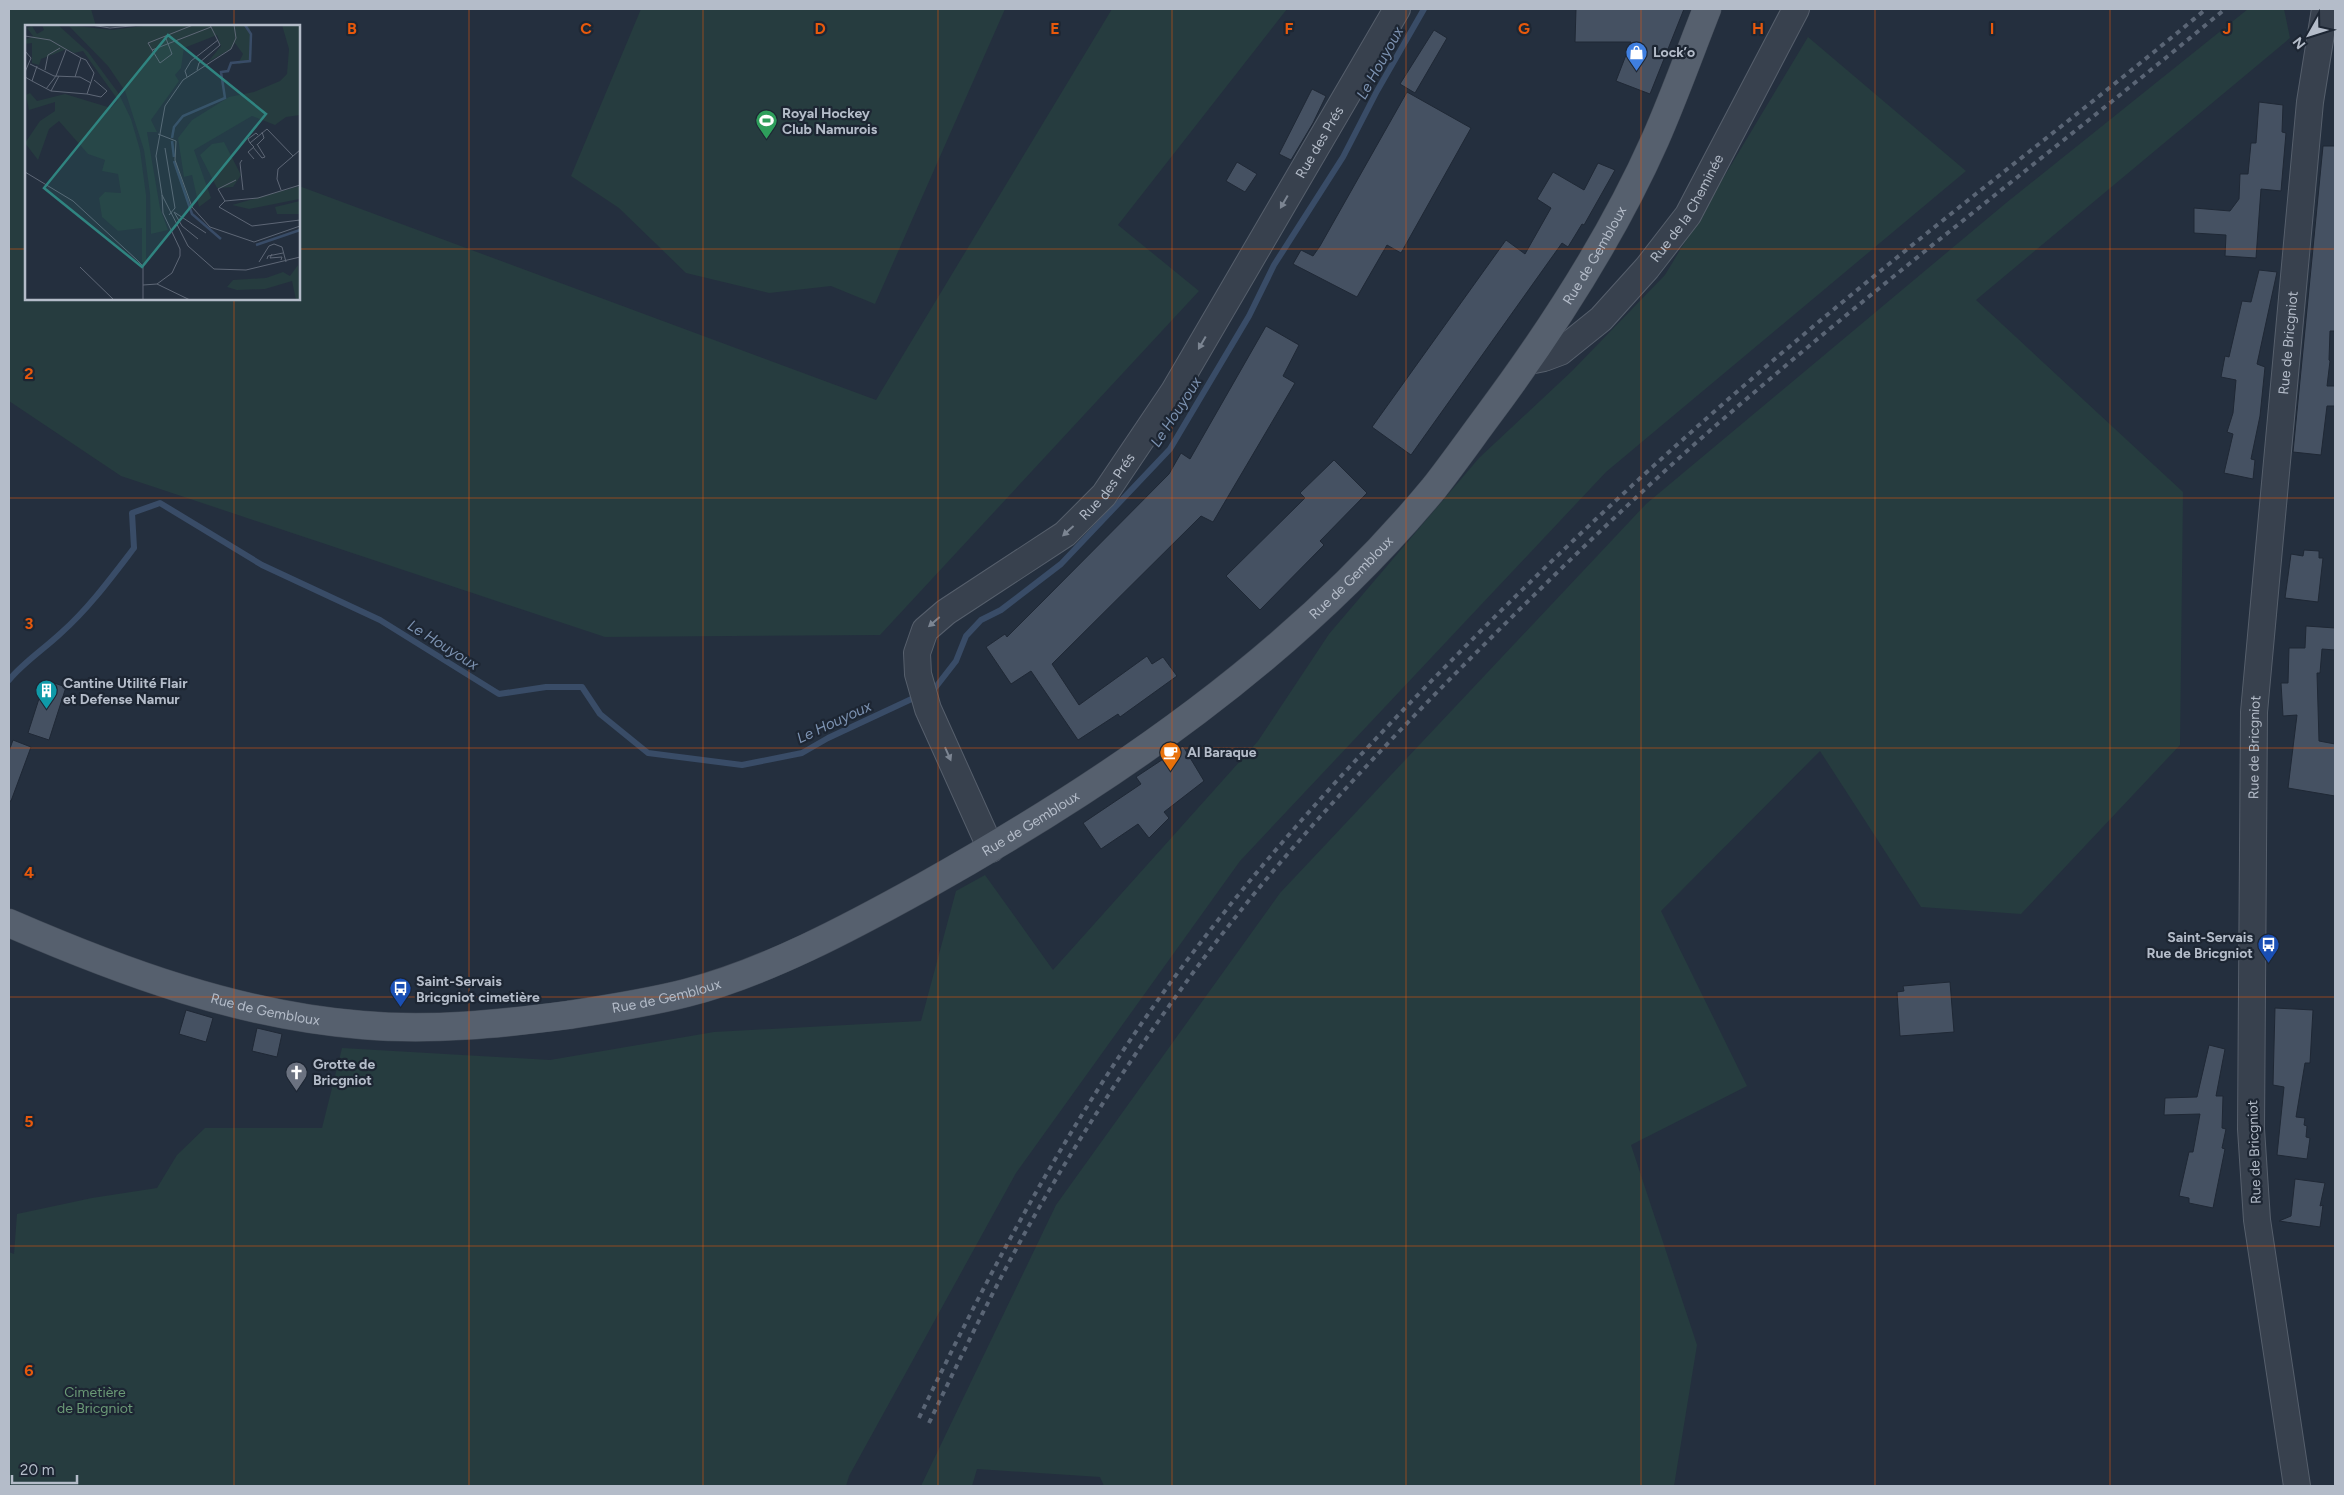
<svg xmlns="http://www.w3.org/2000/svg" width="2344" height="1495" viewBox="0 0 2344 1495" font-family="Figtree,sans-serif">
  <style>
    .green { fill: #263c3f }
    .lines { fill: none; stroke-linecap: round; stroke-linejoin: round }
    .stream { stroke: #394c67; stroke-width: 6 }
    .building { fill: #455162; stroke: #1f2835 }
    .minor-casing { stroke: #565f6c; stroke-width: 28 }
    .major-casing { stroke: #414a57; stroke-width: 29 }
    .minor { stroke: #38414e; stroke-width: 26 }
    .major { stroke: #56606e; stroke-width: 28 }
    .rail { stroke: #5a6575; stroke-width: 4; stroke-dasharray: 5 5; stroke-linecap: butt }
    .oneway { fill: #7c8592 }
    .grid { fill: none; stroke: #e8590c; stroke-width: 1; stroke-opacity: 0.55 }
    .labels { text-anchor: middle; stroke-width: 4.5; stroke-linejoin: round; paint-order: stroke }
    .poi-label { font-size: 14px; font-weight: bold; fill: #b4bcc9; stroke: #1d2633; text-anchor: start }
    .street-label { font-size: 14px; fill: #b4bcc9; stroke: #1d2633 }
    .park-label { font-size: 14px; fill: #6b9a76; stroke: #1d2633 }
    .water-label { font-size: 15px; font-style: italic; fill: #7c92b1; stroke: #1d2633 }
    .inset-river { fill: none; stroke: #394c67; stroke-width: 2.5 }
    .inset-road { fill: none; stroke: #5e6776; stroke-width: 1 }
    .view { fill: #308480; fill-opacity: 0.15; stroke: #308480; stroke-width: 2.5 }
    .inset-edge { fill: none; stroke: #b4bcc9; stroke-width: 2.5 }
    .grid-label { font-size: 16px; text-anchor: middle; font-weight: bold; fill: #e8590c; stroke: #1d2633; stroke-width: 4.5; stroke-linejoin: round; paint-order: stroke }
  </style>
  <rect width="100%" height="100%" fill="#242f3e"/>
  <path class="green" d="M9,9H91L96,26H26V299H299V186L876,400L1112,9H1287L1118,225L1199,291L880,635L605,637L121,476L9,401Z
    M641,9H1005L875,304L831,286L769,293L686,273L619,208L571,176Z
    M2248,9H2284L2290,38L1976,300L2183,492L2180,745L2021,914L1921,907L1820,751L1661,911L1747,1086L1631,1145L1697,1345L1674,1486H1104L1100,1477L977,1469L972,1486H921L1056,1205L1280,893L1646,504L2006,203Z
    M1808,37L1966,171L1606,472L1240,861L1016,1173L849,1476L846,1486H9V1252L14,1254L17,1214L92,1198L157,1188L177,1155L205,1128H322L342,1048L550,1060L714,1032L921,1021L956,891L985,875L1053,970L1258,741L1329,634L1479,458L1572,371L1665,275Z"/>
  <g class="lines">
    <path class="stream" d="M9,680C24,662 44,649 61,633C89,608 111,578 134,548L132,513L160,503L262,565L380,620L499,694L546,687H582L600,714L648,753L742,765L802,753L828,738L918,696
      M929,691L935,688L956,661L966,636L981,620L1001,610L1061,564L1170,449L1249,316L1274,265L1343,157L1377,91L1424,9"/>
  </g>
  <path class="building" d="M1576,9H1684L1650,94L1616,81L1631,42H1575Z
    M1434,30L1447,38L1415,93L1400,84Z
    M1312,89L1326,96L1313,123L1291,160L1279,154Z
    M1407,92L1471,128L1401,253L1387,245L1357,297L1293,264L1301,250L1313,256L1320,246Z
    M2259,102L2283,105L2282,132L2286,133L2281,191L2261,189L2256,258L2225,256L2226,235L2194,233V208L2230,211L2239,199L2240,174H2248L2251,143H2256Z
    M2323,146H2335V331H2330L2329,360L2330,361L2327,386H2335V406H2327L2321,455L2293,452Z
    M1237,162L1257,174L1245,192L1226,181Z
    M1598,163L1615,170L1584,225L1582,224L1568,247L1562,243L1411,455L1372,427L1506,240L1525,254L1551,208L1537,199L1553,172L1584,190Z
    M2259,270L2277,272L2257,364L2265,367L2260,416L2251,459L2255,460L2253,479L2224,473L2233,434L2227,432L2233,413L2236,380L2221,377L2225,356L2229,357L2242,301L2251,302Z
    M1266,326L1299,345L1283,376L1295,383L1213,522L1201,516L1052,664L1079,705L1147,656L1152,664L1163,657L1177,676L1120,717L1118,714L1078,740L1031,671L1011,684L986,647L1005,634L1007,637L1039,605L1169,474L1181,453L1190,459Z
    M1334,460L1367,493L1320,541L1324,545L1260,610L1226,576L1305,498L1300,493Z
    M2304,550L2319,551V558H2323L2318,602L2285,598L2291,554L2303,556Z
    M2306,626L2335,628V650L2322,649L2320,673H2317L2319,741L2335,744V796L2288,788L2297,715L2283,716L2281,683H2288L2289,648H2305Z
    M45,680L66,687L49,740L28,733Z
    M13,740L31,747L11,801H9V751Z
    M1183,746L1204,781L1164,812L1169,818L1149,838L1138,824L1101,849L1083,823L1141,784L1136,777Z
    M1950,982L1954,1032L1900,1036L1897,992L1904,991L1903,986Z
    M2275,1008L2313,1010L2310,1063H2305L2296,1117L2305,1118L2304,1125L2307,1126L2306,1137L2310,1138L2307,1159L2277,1155L2284,1087L2273,1085Z
    M186,1010L213,1018L206,1042L179,1034Z
    M257,1028L282,1034L277,1057L252,1051Z
    M2209,1045L2225,1049L2216,1096H2223L2222,1128L2226,1129L2222,1148L2225,1149L2213,1208L2189,1203V1198L2179,1196L2189,1152H2193L2200,1114L2164,1115L2165,1098L2197,1097Z
    M2295,1179L2325,1183L2320,1206L2323,1205L2320,1227L2279,1221L2291,1216Z"/>
  <g class="lines">
    <defs>
      <g id="minor">
        <path id="s1" d="M1529,361L1544,358L1560,352L1601,319L1647,268L1688,215L1796,9"/>
        <path id="s2" d="M991,849L928,709L918,674L917,653L925,630L946,612L1065,534L1104,495L1174,391L1397,9"/>
        <path id="s3" d="M2297,1486L2257,1220L2251,1129L2254,712L2310,102L2325,9"/>
      </g>
      <g id="major">
        <path id="s4" d="M9,923C122,972 238,1015 362,1025C431,1031 500,1024 568,1015C607,1009 647,1003 686,993C765,973 851,927 923,887C1112,781 1295,656 1434,488C1452,465 1469,441 1486,418C1551,331 1611,239 1655,140C1674,97 1690,52 1707,9"/>
      </g>
    </defs>
    <use href="#minor" class="minor-casing"/>
    <use href="#major" class="major-casing"/>
    <use href="#minor" class="minor"/>
    <use href="#major" class="major"/>
    <path class="rail" d="M919,1418C996,1257 1081,1101 1188,959C1268,853 1358,755 1451,661C1589,520 1736,388 1889,264C1994,178 2102,96 2206,9
      M929,1423C967,1344 1005,1265 1050,1189C1094,1114 1143,1041 1195,970C1270,868 1357,774 1445,684C1545,583 1648,482 1757,390C1910,259 2070,138 2225,9"/>
  </g>
  <defs><path id="oneway-solid" d="M-6-.8H1V-3.2L6.5 0L1 3.2V.8H-6Z" transform="scale(1.25)"/></defs>
  <g class="oneway">
    <use href="#oneway-solid" transform="translate(1284 202) rotate(120)"/>
    <use href="#oneway-solid" transform="translate(1202 343) rotate(120)"/>
    <use href="#oneway-solid" transform="translate(1068 531) rotate(138)"/>
    <use href="#oneway-solid" transform="translate(934 622) rotate(139)"/>
    <use href="#oneway-solid" transform="translate(948 754) rotate(66)"/>
  </g>
  <path class="grid" d="M234,9V26M469,9V1486M703,9V1486M938,9V1486M1172,9V1486M1406,9V1486M1641,9V1486M1875,9V1486M2110,9V1486M9,249H26M299,249H2335M234,299V1486M9,498H2335M9,748H2335M9,997H2335M9,1246H2335"/>
  <defs>
    <symbol id="shop-pin" viewBox="-11 -11 22 30"><path d="M0 17L-7.5 6A9.5 9.5 0 1 1 7.5 6Z" fill="#3f7fe0" stroke="#1d2633"/><path d="M-5-2.5h2.3a2.7 3.5 0 0 1 5.4 0H5L5.5 6h-11ZM-1.5-2.5h3a1.5 2.3 0 0 0-3 0Z" fill="#fff"/></symbol>
    <symbol id="stadium-pin" viewBox="-11 -11 22 30"><path d="M0 17L-7.5 6A9.5 9.5 0 1 1 7.5 6Z" fill="#2e9e5b" stroke="#1d2633"/><path d="M0-5a6.5 5 0 1 0 0 10a6.5 5 0 1 0 0-10ZM-3.5-1.8h7v3.6h-7Z" fill="#fff"/></symbol>
    <symbol id="building-pin" viewBox="-11 -11 22 30"><path d="M0 17L-7.5 6A9.5 9.5 0 1 1 7.5 6Z" fill="#0f9aa8" stroke="#1d2633"/><path d="M-4-6H4V6H1V3H-1V6H-4ZM-2.5-4.3h1.7v1.8h-1.7ZM.8-4.3h1.7v1.8H.8ZM-2.5-1h1.7V.8h-1.7ZM.8-1h1.7V.8H.8Z" fill="#fff"/></symbol>
    <symbol id="cafe-pin" viewBox="-11 -11 22 30"><path d="M0 17L-7.5 6A9.5 9.5 0 1 1 7.5 6Z" fill="#e8710a" stroke="#1d2633"/><path d="M-5.5-4.5H6V0H3Q3 3.5 0 3.5H-2.5Q-5.5 3.5-5.5 0ZM3-3.2v2h1.7v-2ZM-6 4.5H4V6H-6Z" fill="#fff"/></symbol>
    <symbol id="bus-pin" viewBox="-11 -11 22 30"><path d="M0 17L-7.5 6A9.5 9.5 0 1 1 7.5 6Z" fill="#1a4fb4" stroke="#1d2633"/><path d="M-5-6H5V4H4V6H2V4H-2V6H-4V4H-5ZM-3.5-4V0h7V-4ZM-3.5 1.2v1.5H-2V1.2ZM2 1.2v1.5H3.5V1.2Z" fill="#fff"/></symbol>
    <symbol id="church-pin" viewBox="-11 -11 22 30"><path d="M0 17L-7.5 6A9.5 9.5 0 1 1 7.5 6Z" fill="#6b7280" stroke="#1d2633"/><path d="M-1.2-6h2.4v3.5h3.3v2.4h-3.3V6h-2.4V-.1h-3.3v-2.4h3.3Z" fill="#fff"/></symbol>
  </defs>
  <g fill-rule="evenodd">
    <use href="#shop-pin" x="1624" y="40" width="25" height="34"/>
    <use href="#stadium-pin" x="754" y="108" width="25" height="34"/>
    <use href="#building-pin" x="34" y="678" width="25" height="34"/>
    <use href="#cafe-pin" x="1158" y="740" width="25" height="34"/>
    <use href="#bus-pin" x="2256" y="932" width="25" height="34"/>
    <use href="#bus-pin" x="388" y="976" width="25" height="34"/>
    <use href="#church-pin" x="284" y="1060" width="25" height="34"/>
  </g>
  <g class="labels">
    <g class="poi-label">
      <text x="1653" y="57">Lock’o</text>
      <text x="782" y="118">Royal Hockey<tspan x="782" dy="16">Club Namurois</tspan></text>
      <text x="63" y="688">Cantine Utilité Flair<tspan x="63" dy="16">et Defense Namur</tspan></text>
      <text x="1187" y="757">Al Baraque</text>
      <text x="2253" y="942" text-anchor="end">Saint-Servais<tspan x="2253" dy="16">Rue de Bricgniot</tspan></text>
      <text x="416" y="986">Saint-Servais<tspan x="416" dy="16">Bricgniot cimetière</tspan></text>
      <text x="313" y="1069">Grotte de<tspan x="313" dy="16">Bricgniot</tspan></text>
    </g>
    <g class="street-label">
      <text dy="5" stroke="none"><textPath href="#s2" startOffset="874">Rue des Prés</textPath></text>
      <text dy="5" stroke="none"><textPath href="#s1" startOffset="226">Rue de la Cheminée</textPath></text>
      <text dy="5" stroke="none"><textPath href="#s4" startOffset="1891">Rue de Gembloux</textPath></text>
      <text dy="5" stroke="none"><textPath href="#s3" startOffset="1148">Rue de Bricgniot</textPath></text>
      <text dy="5" stroke="none"><textPath href="#s2" startOffset="469">Rue des Prés</textPath></text>
      <text dy="5" stroke="none"><textPath href="#s4" startOffset="1486">Rue de Gembloux</textPath></text>
      <text dy="5" stroke="none"><textPath href="#s3" startOffset="742">Rue de Bricgniot</textPath></text>
      <text dy="5" stroke="none"><textPath href="#s4" startOffset="1081">Rue de Gembloux</textPath></text>
      <text dy="5" stroke="none"><textPath href="#s4" startOffset="676">Rue de Gembloux</textPath></text>
      <text dy="5" stroke="none"><textPath href="#s4" startOffset="271">Rue de Gembloux</textPath></text>
      <text transform="translate(2254 1152) rotate(-92)" y="5">Rue de Bricgniot</text>
    </g>
    <g class="park-label">
      <text x="95" y="1397">Cimetière<tspan x="95" dy="16">de Bricgniot</tspan></text>
    </g>
    <g class="water-label">
      <text transform="translate(1380 63) rotate(-61)" y="5">Le Houyoux</text>
      <text transform="translate(1176 412) rotate(-57)" y="5">Le Houyoux</text>
      <text transform="translate(443 645) rotate(32)" y="5">Le Houyoux</text>
      <text transform="translate(834 722) rotate(-25)" y="5">Le Houyoux</text>
    </g>
  </g>
  <g transform="translate(25 25)">
    <rect width="275" height="275" fill="#242f3e"/>
    <path d="M17,0H33L63,27L94,69L106,94L115,125L121,170V239L117,237V203L93,206L77,192L74,173L80,167L96,168L93,149L77,146L80,135L63,129L34,96L24,104L13,135L0,118L15,96L30,86V77L4,85L1,70L5,68L12,76L40,69L86,83L93,75L58,26L49,28L42,24L16,34L14,40L7,38V18L0,19V15L8,11L2,3L7,1L12,9L19,5ZM43,0L87,5L125,0H224L227,12L226,37L213,39L218,29L210,18L206,24L183,37L196,21L192,10L159,23L156,43L150,50L154,56L126,95L132,107H122L135,183L143,205L126,209L125,169L119,125L100,66L83,41ZM257,0H275V90L261,92L250,100L227,91L169,125L186,173L174,182L167,150L159,152L153,113L167,95L204,72L229,67L255,56L262,49L264,24ZM199,117L216,150L208,162L192,163L175,130L187,119ZM275,161L274,174L224,184L207,180ZM275,176V189H252L250,182ZM273,240L275,275H271L267,256L240,264L212,265L202,262L208,255L241,253L258,247L265,251Z" fill="#263c3f"/>
    <path class="inset-river" d="M147,113L149,102L158,91L200,73L196,47L203,46L206,38L225,36L226,9L220,0M147,116L149,132M149,136L167,189L196,214M231,220L275,205"/>
    <path class="inset-road" d="M66,0L85,3L116,0M209,0L211,13L206,24L158,55L140,81L131,131L137,170L163,221L189,244L221,245L275,232M0,11L25,15L56,33M140,11L147,29L135,38L123,18L168,0M127,25L186,2M0,26L6,33L0,47M5,39L29,51L55,52L66,58M20,45L23,30L35,23M172,45L174,38L195,20L185,0M34,51L26,66L62,69L69,48L61,35L56,33L50,52M0,52L7,56L12,41M162,52L160,46L166,36L193,15M7,56L26,66M21,64L31,51L41,25M62,69L76,72L82,66L69,55M133,109L151,116L150,135L167,182L185,202L229,217L275,201M225,118L223,114L231,108L233,110M232,120L239,113L237,107M228,122L237,133L240,132L232,119M140,123L150,183L144,190M229,134L223,127L229,122L225,118L242,104L268,131M217,135L215,138L218,165M0,147L48,176L112,235L118,241V275M211,155L193,164L200,176L233,173L275,160M256,165L252,154L253,144L275,125M200,176L194,182L227,201L275,195M173,214L157,201L149,187L181,208M247,229L245,233L257,232L256,235M242,234L243,231L258,228M234,237L244,221L249,219L257,222L261,237M55,242L89,275M132,259L165,275M118,260L132,259L147,248L155,231V224L138,188L137,170"/>
    <path class="view" d="M143,10L241,89L117,242L19,163Z"/>
    <rect width="275" height="275" class="inset-edge"/>
  </g>
  <g class="grid-label">
    <text x="352" y="34">B</text>
    <text x="586" y="34">C</text>
    <text x="820" y="34">D</text>
    <text x="1055" y="34">E</text>
    <text x="1289" y="34">F</text>
    <text x="1524" y="34">G</text>
    <text x="1758" y="34">H</text>
    <text x="1992" y="34">I</text>
    <text x="2227" y="34">J</text>
    <text x="29" y="379">2</text>
    <text x="29" y="629">3</text>
    <text x="29" y="878">4</text>
    <text x="29" y="1127">5</text>
    <text x="29" y="1376">6</text>
  </g>
  <rect width="2344" height="1495" fill="none" stroke="#b4bcc9" stroke-width="20"/>
  <g transform="translate(2309 35) rotate(231)" stroke="#1d2633" stroke-width="4" paint-order="stroke">
  <path d="M0-4L9 19L0 12L-9 19Z" fill="#b4bcc9"/>
  <text y="-8" font-size="14" font-weight="bold" text-anchor="middle" fill="#b4bcc9">N</text>
  </g>
  <path d="M12 1475v8h65v-8" fill="none" stroke="#b4bcc9" stroke-width="2.5"/>
  <text x="20" y="1475" font-size="15" fill="#b4bcc9" stroke="#1d2633" stroke-width="4" paint-order="stroke">20 m</text>
</svg>
